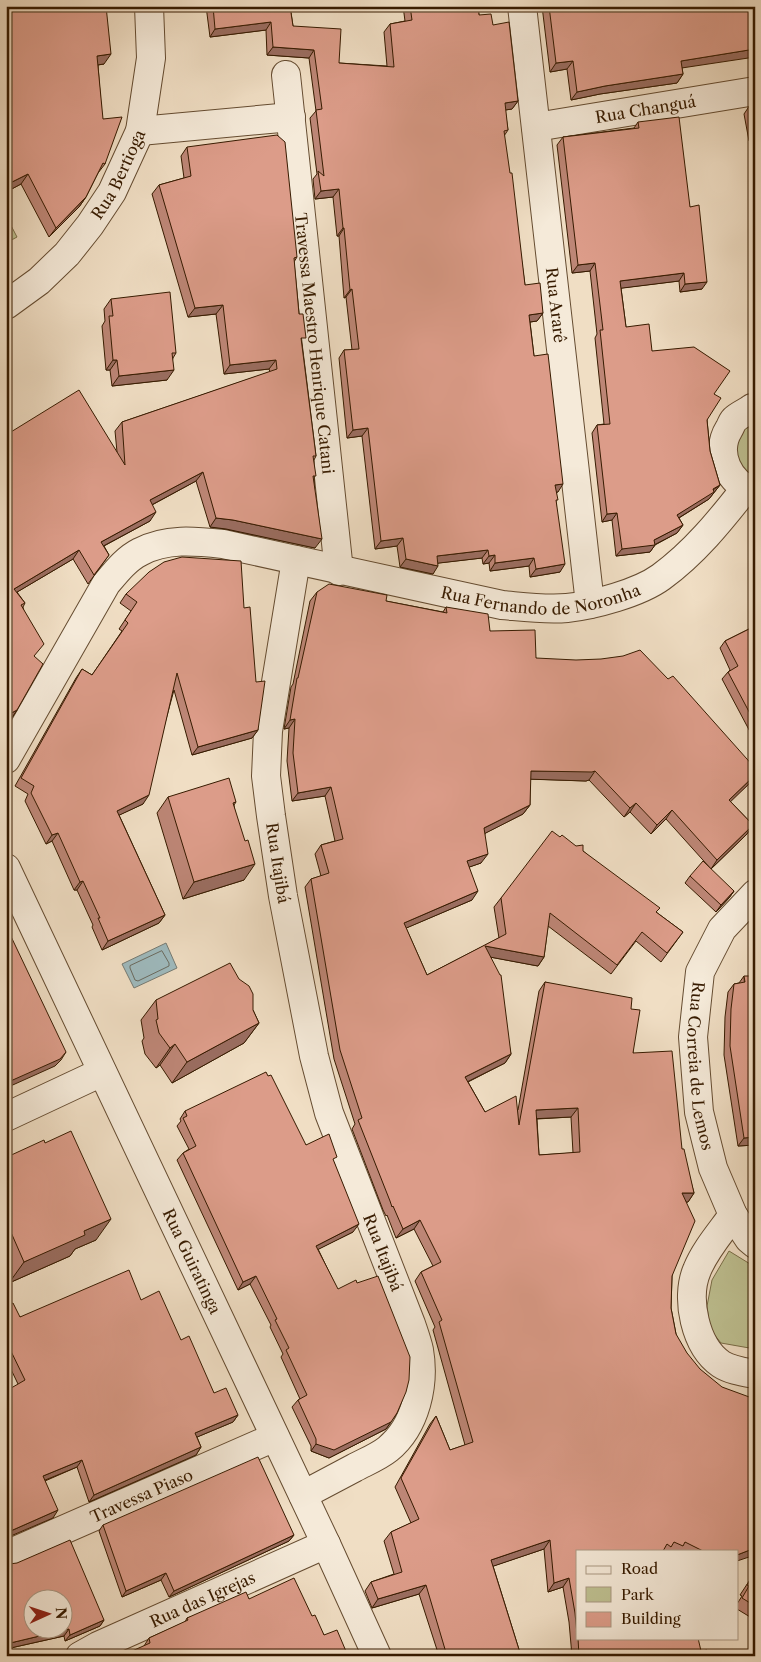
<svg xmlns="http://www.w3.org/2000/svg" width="761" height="1662" viewBox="0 0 761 1662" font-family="'Libre Caslon Text',serif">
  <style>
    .green { fill: #bec091; stroke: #7a6e48 }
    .water { fill: #9ebabe; stroke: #757a72 }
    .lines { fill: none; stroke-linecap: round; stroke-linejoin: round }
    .shore { stroke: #6a6a5f; stroke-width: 1 }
    .minor-casing { stroke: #654c31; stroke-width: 30 }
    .minor { stroke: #f5ead9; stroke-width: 28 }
    .wall { fill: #bd8676; stroke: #371b00; fill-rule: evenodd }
    .shaded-wall { fill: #9a6d60; stroke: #371b00 }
    .building { fill: #dc9c89; stroke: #371b00; fill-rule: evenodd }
    .labels { text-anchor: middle; stroke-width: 4.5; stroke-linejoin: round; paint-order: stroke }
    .street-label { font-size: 16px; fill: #371b00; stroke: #f5ead9 }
  </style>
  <rect width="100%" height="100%" fill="#f0dec4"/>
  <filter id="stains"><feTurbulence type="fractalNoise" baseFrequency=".004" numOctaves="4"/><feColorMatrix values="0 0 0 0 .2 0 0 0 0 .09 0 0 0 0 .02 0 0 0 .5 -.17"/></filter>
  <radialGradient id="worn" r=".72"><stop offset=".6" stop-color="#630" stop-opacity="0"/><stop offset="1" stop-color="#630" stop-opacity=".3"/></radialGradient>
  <path class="green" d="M300,6H348L300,11Z
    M6,216L17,237L6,243Z
    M755,421V484L746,481L733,444L739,432Z
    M729,1251L755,1267V1349L721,1343L713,1333L709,1322L707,1306L712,1280Z"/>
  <path class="water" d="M166,943L177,968L134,988L122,964Z"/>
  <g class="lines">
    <path class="shore" d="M162,951L169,963V966L138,981L135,980L130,968V966Z"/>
    <defs>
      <g id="minor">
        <path id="s1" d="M522,6L590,604"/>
        <path id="s2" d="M286,75L339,571"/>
        <path id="s3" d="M536,127L755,91"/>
        <path d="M140,131L291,117"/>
        <path id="s4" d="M6,305L39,281L67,254L90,225L112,192L140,131L151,58L149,6"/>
        <path d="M755,408H752C747,412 739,415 735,419C732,421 731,426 729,429C714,453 729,484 755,492"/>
        <path id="s5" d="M296,560L268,731L266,776L271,816L283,896L314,1056L329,1113L411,1324C414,1333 417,1341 419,1350C425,1384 416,1426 388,1449C378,1457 365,1462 354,1468C337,1477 320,1486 303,1495"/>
        <path id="s6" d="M6,759L106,584C116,572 126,559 140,552C166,538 195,541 223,544L502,605C524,607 545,610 567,608C594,605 639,593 661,577C694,553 720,521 745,489"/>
        <path id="s7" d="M6,868L326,1544L377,1656"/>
        <path id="s8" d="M755,894L722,929L700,972L693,1037L699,1112L713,1168L733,1215L749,1239L755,1244"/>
        <path d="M6,1117L102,1072"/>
        <path d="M733,1215C721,1232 705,1250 697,1270C685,1298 695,1346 721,1364C730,1370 744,1372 755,1374"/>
        <path id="s9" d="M6,1555L275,1437"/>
        <path id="s10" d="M80,1656L98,1646L326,1544"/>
      </g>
    </defs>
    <use href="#minor" class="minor-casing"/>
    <use href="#minor" class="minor"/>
  </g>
  <path class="wall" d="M6,6L104,64L98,65L105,164L98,173L86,197L79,207L49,237L21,184L6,192Z
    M206,6H290L293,26L339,63L387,66L384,32L390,24L405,21L403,6H478L479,15L493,25L518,101L512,109L505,110L508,130L504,136L525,285L543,313L537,321L530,322L534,356L558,492H556V502L560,572L530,577L529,566L490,571L489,563L483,564L482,558L438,563L433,574L400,567L397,546L375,549L362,436L347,438L339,358L344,350H352L346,297L344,298L339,236H337L333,197L315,199L313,179L317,174L310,118L316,111L309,58L267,55L266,30L210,37Z
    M542,6H755L682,68L683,74L677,83L600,94L571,100L567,69L550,72Z
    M755,104V181L750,140L749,141L744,114L750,105Z
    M638,122L690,207L702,289L680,292L679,281L621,288L626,327L652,351L714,394L707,420L710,451L720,485L709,499L679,518L683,525L677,533L655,545L650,552L616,556L612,520L602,522L592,433L597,425L604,424L595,338L597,334L590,271L572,273L557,145L563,137L634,128Z
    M187,147L297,257L294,262L302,343L316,456L314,460L315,548L226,529L210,527L196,481L152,505L150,521L104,546L109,555L88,584L73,559L17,592L25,603L23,607L34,656L17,710L11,719L6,435L117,452L115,431L122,422L270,372L269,369L224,374L216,314L188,317L152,194L159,185L184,178L181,156Z
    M111,299L176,353L173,358L167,380L112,386L110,370H106L102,326L105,321L104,309Z
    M317,592L386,601L443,612L446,607L490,631L536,658L755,768V777L752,781L730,801L753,825L747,834L711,869L666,819L651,834L630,812L624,817L589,780L586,781L530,779V805L523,814L485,833L481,863L469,867L472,900L406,928L427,975L499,938L494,907L501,898L560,837L583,851L656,912L683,932L661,962L636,941L611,974L548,926L544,957L538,966L490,957L511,1054L505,1063L468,1082L485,1112L518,1110L539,991L545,982L631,1009L633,1053L682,1149L694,1193L688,1202H686L672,1276L671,1308L676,1334L737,1551H577V1638L701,1651L708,1655L727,1656H572L569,1622L563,1587L548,1592L544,1549L493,1566L521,1656H439L419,1594L372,1608L365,1591L371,1582L394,1574L384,1541L391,1532L411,1523L395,1487L430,1424L436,1416L450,1450L465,1445L433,1330L435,1327L415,1281L421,1272L433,1266L414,1229L396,1238L387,1215L386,1216L383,1210L352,1129L355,1124L334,1059L305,887L311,879L321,876L315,854L321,845L335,841L325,796L292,801L287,761L289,728L284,729L291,687L293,684L310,601ZM571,1117L573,1153L539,1155L537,1119Z
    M126,594L244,608L258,730L252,738L192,755L174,690L143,804L119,815L165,915L159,923L102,950L92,927L93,925L77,890H74L52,841L46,844L25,801L28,794L15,786L76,678L82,669L92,675L122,631L119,629L131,611L120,603Z
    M755,626V741L722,679L728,672L730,670L720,648L725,641Z
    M168,797L236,802L234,805L244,880L183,899L157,813Z
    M690,876L734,891L729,898L716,912L685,883Z
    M755,955V967L749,962Z
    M744,976L755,1145L738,1146L724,1055L725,1017L728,992L734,984L739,983Z
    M156,1000L253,1010L259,1023L244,1043L172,1083L160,1065L156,1068L145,1054L142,1041L144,1038L141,1020Z
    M185,1111L306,1145L334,1162L353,1232L318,1249L397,1413L386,1429L329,1458L311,1451V1446L292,1407L298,1400L300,1399L281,1357L283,1354L270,1327L271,1325L250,1284L238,1290L177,1160L183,1153L189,1149L177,1126L181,1121L180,1119Z
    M7,1157L96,1240L75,1249L70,1256L9,1283L6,1276V1158Z
    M141,1300L181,1340L214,1393L238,1415L233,1422L197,1437L201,1447L196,1455L89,1502L77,1467L45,1481L53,1518L18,1384L6,1359V1306L20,1317Z
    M103,1525L294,1535L289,1541L169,1597L161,1580L122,1597L99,1531Z
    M6,1563L104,1620L100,1626L65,1641L64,1636L6,1649Z
    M755,1572V1620L737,1609V1604L742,1596L740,1595Z
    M249,1599L312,1616L324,1635L144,1646L149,1638L185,1622L187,1618Z"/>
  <path class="shaded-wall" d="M271,22L266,30L210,37L215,29Z
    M273,47L314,50L309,58L267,55Z
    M755,49V57L675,69L681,61Z
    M111,54L104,64L90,66L97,56Z
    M573,61L567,69L550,72L556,63Z
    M683,74L677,83L600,94L571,100L577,92L605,86Z
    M518,101L512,109L499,111L505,103Z
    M28,174L21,184L6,192V185Z
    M339,189L333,197L315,199L321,191Z
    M86,197L79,207L49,237L56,228Z
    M343,228H344L339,236H337Z
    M595,263L590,271L572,273L578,265Z
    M684,273L679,281L615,289L620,281Z
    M707,282L702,289L680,292L685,284Z
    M352,289L346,297L344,298L350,290Z
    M223,305L216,314L188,317L195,308Z
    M543,313L537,321L523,323L529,315Z
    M113,360H117L110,370H106Z
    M276,360L269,369L224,374L230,365Z
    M174,370L167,380L112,386L119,376Z
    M368,428L362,436L347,438L353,430Z
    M203,472L196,481L144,509L150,500Z
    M563,484L558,492L550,493L555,485Z
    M720,485L709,499L672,522L677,515Z
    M156,512L150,521L94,551L101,542Z
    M617,513L612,520L602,522L607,514Z
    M216,518L233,520L322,539L315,548L226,529L210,527Z
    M683,525L677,533L654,545H655L650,552L616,556L622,549L654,540Z
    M403,538L397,546L375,549L381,541Z
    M79,550L73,559L7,598L14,589Z
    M488,550L482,558L431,564L437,556Z
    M495,555L489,563L483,564L489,556Z
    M534,558L529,566L490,571L495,563Z
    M406,559L438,566L433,574L400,567Z
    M565,564L560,572L530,577L536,569Z
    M17,710L11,719L6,722V716Z
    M295,719L289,728L284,729L290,720Z
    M258,730L252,738L192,755L198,747Z
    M531,771H595L589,780L586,781L525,779Z
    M755,775V777L752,781L723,809L729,800Z
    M331,787L325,796L292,801L298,793Z
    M149,795L143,804L111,819L117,811Z
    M636,803L630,812L624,817L630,808Z
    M530,805L523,814L478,837L484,828Z
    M672,810L666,819L651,834L657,825Z
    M753,825L747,834L711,869L717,860Z
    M58,833L52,841L46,844L52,835Z
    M488,854L481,863L461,870L467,861Z
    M255,864L244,880L183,899L194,882Z
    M83,881L77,890H74L80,882Z
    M478,891L472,900L397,932L404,923Z
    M734,891L729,898L716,912L721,905Z
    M165,915L159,923L102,950L108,941Z
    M485,946L544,957L538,966L479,955Z
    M259,1023L244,1043L172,1083L187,1062Z
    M175,1044L160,1065L156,1068L170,1048Z
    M66,1052L61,1060L55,1066L6,1088V1083Z
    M511,1054L505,1063L459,1086L465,1077Z
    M578,1108L571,1117L530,1119L536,1110Z
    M755,1137V1145L738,1146L744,1138Z
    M682,1193H694L688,1202H676Z
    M111,1219L96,1240L75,1249L70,1256L9,1283L24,1262L84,1231Z
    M420,1220L414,1229L396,1238L403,1229Z
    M359,1224L353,1232L311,1253L316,1246Z
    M256,1276L250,1284L238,1290L243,1282Z
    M238,1415L233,1422L190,1440L195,1433Z
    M391,1422L386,1429L329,1458L311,1451L316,1444Z
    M201,1447L196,1455L89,1502L94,1495Z
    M82,1460L77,1467L38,1483L43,1476Z
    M58,1510L53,1518L6,1538V1533Z
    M294,1535L289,1541L169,1597L174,1591Z
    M550,1540L544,1549L485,1569L491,1560Z
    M755,1548V1555L737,1561V1555Z
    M166,1573L161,1580L122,1597L126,1591Z
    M569,1578L563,1587L548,1592L554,1583Z
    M426,1585L419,1594L372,1608L378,1599Z
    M104,1620L100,1626L65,1641L70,1635Z
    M69,1629L64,1636L6,1649V1644Z"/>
  <path class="building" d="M6,6H79V7L88,6H106L111,54L97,56L103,119L122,117L105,164L103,163L86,197L56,228L28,174L6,185Z
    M213,6H290L293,26L341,29L339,63L394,67L390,24L412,20L410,6H478L479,15L491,14L493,25L509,22L518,101L505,103L508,130L504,131L510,173H512L525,285L540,283L543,313L529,315L534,356L548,354L563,484L555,485L558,500H556L565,564L536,569L534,558L495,563V555L489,556L488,550L437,556L438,566L406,559L403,538L381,541L368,428L353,430L344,350L359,349L352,289L350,290L344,228H343L339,189L321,191L318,171L324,176L316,110L322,109L314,50L273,47L271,22L215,29Z
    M549,6H755V49L681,61L683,74L605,86L577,92L573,61L556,63Z
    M755,104V131L750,105Z
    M679,117L690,207L699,205L707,282L685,284L684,273L620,281L626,327L649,324L652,351L694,347L730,371L714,394L721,398L707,420L710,451L720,485L713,489L714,492L677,515L683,525L654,540L655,545L622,549L617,513L607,514L597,425L610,424L600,330H603L595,263L578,265L563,137L639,128L638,122Z
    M277,135L285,142L297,257L294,258L299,314H303L306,338H301L316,456H313L316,476H313L322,539L233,520L216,518L203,472L150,500L156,512L101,542L109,555L94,575L79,550L14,589L25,603L21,605L44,644L34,656L43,664L17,710L6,716V435L79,390L125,465L122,422L277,369L276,360L230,365L223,305L195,308L159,185L191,176L187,147Z
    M170,292L176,353H172L174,370L119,376L117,360H113L109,316H113L111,299Z
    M182,557L241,561L244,608L250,607L256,682L265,681L258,730L198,747L177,673L149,795L117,811L165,915L108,941L98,918H100L83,881L80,882L58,833L52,835L31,793L34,786L21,778L82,669L92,675L128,623L125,620L137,602L126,594L149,572L164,562Z
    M329,584L387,595L386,601L447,613L446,607L488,614L490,631L535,630L536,658L576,660L601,659L623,656L640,650L668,679L673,676L755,768V775L729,800L753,825L717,860L672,810L657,825L636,803L630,808L595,771L592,772L531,771L530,805L484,828L488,854L467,861L478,891L404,923L427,975L506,934L501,898L552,831L560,837L562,835L576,846L583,845V851L660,908L656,912L683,932L667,953L642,932L617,965L550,913L544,957L485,946L500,975H501L511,1054L465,1077L485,1112L516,1096L519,1125L545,982L632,998L631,1009L640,1010L633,1053L672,1051L682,1149H684L694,1193H682L695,1221L672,1276L671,1308L676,1334L687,1353L700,1369L722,1387L752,1398H755V1548L737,1555V1551H703L685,1542L683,1546L674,1542L671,1547L667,1544L663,1551H577V1635L575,1613L569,1578L554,1583L550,1540L491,1560L521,1656H447L426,1585L378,1599L371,1582L402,1572L391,1532L419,1519L401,1478L436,1416L450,1450L473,1442L439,1322L442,1320L421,1272L441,1262L420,1220L403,1229L393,1206L392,1207L390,1201L358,1120L362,1118L340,1050L311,879L329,873L321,845L343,839L331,787L298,793L293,753L295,719L290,720L297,678H298L317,592ZM578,1108L580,1152L539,1155L536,1110Z
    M755,626V723L728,672L738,666L725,641Z
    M229,778L236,802L233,803L245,841L248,840L255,864L194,882L168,797Z
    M703,861L734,891L721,905L690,876Z
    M6,926L66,1052L60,1059L6,1083Z
    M230,963L239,979L249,986L253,994V1010L259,1023L187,1062L175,1044L170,1048L159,1033L156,1020L158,1019L156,1000Z
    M744,976H755V1137L744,1138L730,1046L731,1009L734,984L745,982Z
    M266,1072L268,1076L271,1075L306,1145L329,1134L337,1157L333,1159L359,1224L316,1246L338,1289L356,1280L357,1283L378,1276L410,1357L409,1380L406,1392L397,1413L391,1422L334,1450L316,1444V1439L298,1400L307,1395L286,1350L289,1348L275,1320L277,1319L256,1276L243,1282L183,1153L196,1146L183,1118L187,1116L185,1111Z
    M71,1131L111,1219L84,1231L85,1235L24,1262L6,1221V1162L9,1160L7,1157L44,1140L45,1143Z
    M129,1270L141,1300L159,1291L181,1340L189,1336L214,1393L226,1388L238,1415L195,1433L201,1447L94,1495L82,1460L43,1476L58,1510L6,1533V1391L25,1380L6,1341V1306L13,1303L20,1317Z
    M258,1457L294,1535L174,1591L166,1573L126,1591L103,1525Z
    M70,1540L104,1620L70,1635L69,1629L6,1644V1563L9,1564L17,1563ZM32,1600H62V1630H32Z
    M755,1573V1606L742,1598L749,1586L747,1585Z
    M294,1578L312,1616L315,1615L324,1635L337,1630L348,1656H121L150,1643L149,1638L188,1620L187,1618L246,1592L249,1599Z
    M578,1638H698L701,1651L707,1650L708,1655L726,1653L727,1656H579Z"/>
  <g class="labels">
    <g class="street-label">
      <text dy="6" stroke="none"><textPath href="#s3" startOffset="111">Rua Changuá</textPath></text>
      <text dy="6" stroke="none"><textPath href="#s4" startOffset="175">Rua Bertioga</textPath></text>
      <text dy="6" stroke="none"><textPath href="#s1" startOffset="301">Rua Ararê</textPath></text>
      <text dy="6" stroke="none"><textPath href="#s2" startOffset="270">Travessa Maestro Henrique Catani</textPath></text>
      <text dy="6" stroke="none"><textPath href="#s6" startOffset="658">Rua Fernando de Noronha</textPath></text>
      <text dy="6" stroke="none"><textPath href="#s5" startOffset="306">Rua Itajibá</textPath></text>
      <text dy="6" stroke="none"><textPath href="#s8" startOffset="191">Rua Correia de Lemos</textPath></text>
      <text dy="6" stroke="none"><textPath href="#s5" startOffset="711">Rua Itajibá</textPath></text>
      <text dy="6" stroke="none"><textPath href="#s7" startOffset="435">Rua Guiratinga</textPath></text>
      <text dy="6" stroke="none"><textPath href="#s9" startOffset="148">Travessa Piaso</textPath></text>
      <text dy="6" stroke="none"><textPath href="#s10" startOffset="135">Rua das Igrejas</textPath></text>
    </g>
  </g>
  <rect width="761" height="1662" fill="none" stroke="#f0dec4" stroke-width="25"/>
  <rect x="8" y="8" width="746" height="1647" fill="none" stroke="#371b00" stroke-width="2.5"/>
  <rect x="12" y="12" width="736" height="1637" fill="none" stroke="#371b00"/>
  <rect x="576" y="1550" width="162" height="90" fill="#f5ead9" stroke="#a99782"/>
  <rect x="586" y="1566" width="25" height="8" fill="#f5ead9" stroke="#a99782"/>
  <text x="621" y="1574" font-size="15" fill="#371b00">Road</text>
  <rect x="586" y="1587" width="25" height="15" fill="#bec091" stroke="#a99782"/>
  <text x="621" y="1600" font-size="15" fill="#371b00">Park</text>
  <rect x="586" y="1612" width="25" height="15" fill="#dc9c89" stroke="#a99782"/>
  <text x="621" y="1624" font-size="15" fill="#371b00">Building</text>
  <g transform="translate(48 1614) rotate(87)"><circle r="24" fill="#f5ead9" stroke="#a99782"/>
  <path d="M0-4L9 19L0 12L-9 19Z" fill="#8f2418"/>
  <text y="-8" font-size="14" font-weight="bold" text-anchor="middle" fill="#371b00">N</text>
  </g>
  <rect width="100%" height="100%" filter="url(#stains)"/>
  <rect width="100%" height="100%" fill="url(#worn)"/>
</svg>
